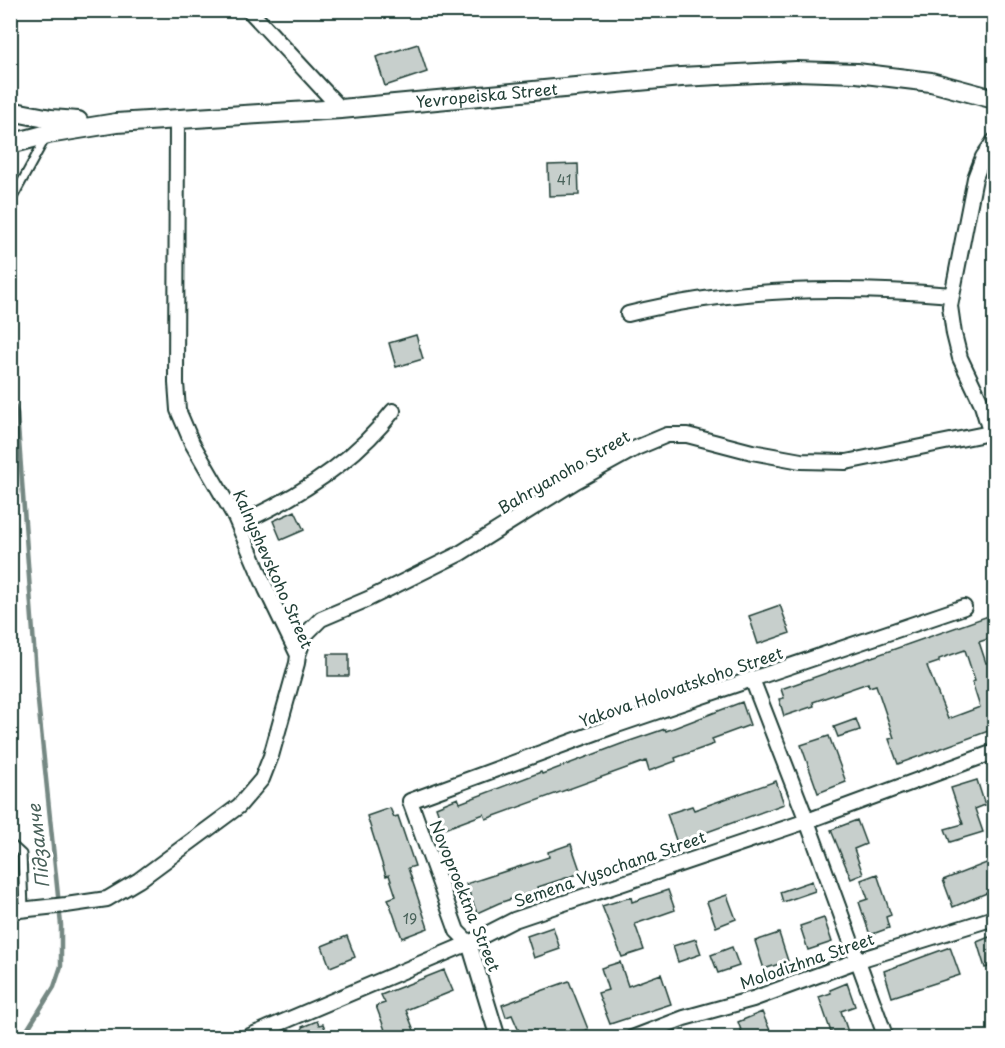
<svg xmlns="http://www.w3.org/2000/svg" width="1005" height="1048" viewBox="0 0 1005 1048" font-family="'Playpen Sans',sans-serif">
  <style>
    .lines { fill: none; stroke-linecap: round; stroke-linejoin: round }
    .stream { stroke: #758883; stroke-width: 4.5 }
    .building { fill: #c7cfcc; stroke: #1f3d34; stroke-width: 1.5; fill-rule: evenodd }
    .lane-casing { stroke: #1f3d34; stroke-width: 11 }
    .street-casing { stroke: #1f3d34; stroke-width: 18 }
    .secondary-casing { stroke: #1f3d34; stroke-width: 22 }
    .lane { stroke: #fff; stroke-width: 7 }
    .street { stroke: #fff; stroke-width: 14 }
    .secondary { stroke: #fff; stroke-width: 18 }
    .labels { text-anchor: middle; stroke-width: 6; stroke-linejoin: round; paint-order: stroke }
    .number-label { font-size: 14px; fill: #49625a }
    .street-label { font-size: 16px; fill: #1f3d34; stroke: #fff }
    .water-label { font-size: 18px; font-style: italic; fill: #4a625b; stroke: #fff }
  </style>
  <rect width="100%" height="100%" fill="#fff"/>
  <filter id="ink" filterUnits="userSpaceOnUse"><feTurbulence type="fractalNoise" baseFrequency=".0167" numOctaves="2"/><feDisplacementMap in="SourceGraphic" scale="12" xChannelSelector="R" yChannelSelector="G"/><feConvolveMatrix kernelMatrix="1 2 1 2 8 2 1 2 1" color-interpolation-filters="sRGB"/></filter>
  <g filter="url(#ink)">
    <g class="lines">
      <path class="stream" d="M10,393L17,413L38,701L61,925V966L54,987L22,1038"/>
    </g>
    <path class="building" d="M418,44L427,72L385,86L376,57Z
      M578,164L579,195L549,196L548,165Z
      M416,335L423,359L396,367L389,343Z
      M295,511L304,530L281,540L273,521Z
      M780,605L790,633L758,644L749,616Z
      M994,614V637L979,642L986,663L994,660V729L898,764L889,739L894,738L876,685L869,687L868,683L813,702L814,706L784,716L779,699L784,698L781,689ZM965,650L975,681L972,682L980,707L948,719L927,666L939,662V659Z
      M328,654H349V676H328Z
      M742,702L750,725L712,739L714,744L675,758L676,761L649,771L646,761L486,819L484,814L444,829L436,807L458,798L460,803L541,772L542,774L621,744L665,729L666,731Z
      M856,719L860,730L838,737L834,727Z
      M829,736L846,782L818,793L801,745Z
      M977,780L985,805L975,809L983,832L950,842L945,829L963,824L951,788Z
      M776,781L784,804L677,843L667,814L692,806L694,810Z
      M390,808L394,817L398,816L415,866L408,868L428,928L402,938L388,899L396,896L389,875L386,876L367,816Z
      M857,820L866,844L854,849L863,874L851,879L831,830Z
      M571,844L581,873L538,887L539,890L499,903L477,913L466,884L549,857L548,852Z
      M994,860V890L953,907L943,880Z
      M877,874L891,915L886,917L889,928L870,935L859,902L868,899L861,880Z
      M812,881L815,891L783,902L780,892Z
      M668,890L675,910L635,924L644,950L622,957L602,906L631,897L632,902Z
      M727,895L736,919L716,927L707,902Z
      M824,918L832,942L808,950L800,926Z
      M553,927L560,949L534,958L527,936Z
      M779,933L788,961L764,969L755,941Z
      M994,935V965L985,968L977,942Z
      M347,936L355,957L330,967L322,946Z
      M696,939L701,954L678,962L673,946Z
      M732,947L739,966L718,973L711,955Z
      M950,947L960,975L892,997L884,971Z
      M620,962L628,986L661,974L671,1004L610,1024L598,993L608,990L601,968Z
      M444,970L453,991L406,1010L417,1038H388L376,1006L385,1003L381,995Z
      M569,981L588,1029L569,1038H522L512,1015L506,1017L502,1005Z
      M847,983L855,1006L841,1011L850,1038H833L819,997L831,993L830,990Z
      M762,1012L772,1035L765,1038H744L738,1022Z
      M317,1021L319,1025L323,1024L329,1038H290L303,1031L302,1027Z"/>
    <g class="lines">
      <defs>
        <path id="lane" d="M10,203L45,139
          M10,843L22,854L24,909"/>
        <path id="street" d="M249,10L341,109
          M994,141L983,157L975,178L950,306L954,334L960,358L981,402L994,444
          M628,314C734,287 844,286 952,295
          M238,524C296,498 354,462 393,411
          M298,655L305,635L321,619L368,599L459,554L576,481L636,448L667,435H687L752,452L801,461L846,462L990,433
          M752,679L807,821L886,1038
          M10,911L66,905L107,899L139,880L239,806L262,779L271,756L297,663L298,655L266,589L235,517L192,443L178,410L176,383L177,119
          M245,1038L469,943L514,920L807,821L994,752
          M498,1038L469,943L457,931L410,801L614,726L964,607
          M632,1038L684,1018L753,999L859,960L994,918"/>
        <g id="secondary">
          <path d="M10,111L51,119L78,121"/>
          <path id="s1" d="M10,144L48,134L116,123L341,109L681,77L796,71L857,73L931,82L994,99"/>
        </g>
      </defs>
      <use href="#lane" class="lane-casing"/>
      <use href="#street" class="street-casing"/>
      <use href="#secondary" class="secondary-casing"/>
      <use href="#lane" class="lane"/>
      <use href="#street" class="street"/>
      <use href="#secondary" class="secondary"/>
    </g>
  </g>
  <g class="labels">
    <g class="number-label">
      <text x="564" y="185">41</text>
      <text x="410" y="924">19</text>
    </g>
    <g class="street-label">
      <text dy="6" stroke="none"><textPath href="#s1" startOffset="480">Yevropeiska Street</textPath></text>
      <text transform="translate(564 472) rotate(-30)" y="6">Bahryanoho Street</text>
      <text transform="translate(273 569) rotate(66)" y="6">Kalnyshevskoho Street</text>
      <text transform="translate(681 687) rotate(-19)" y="6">Yakova Holovatskoho Street</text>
      <text transform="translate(610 869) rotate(-19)" y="6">Semena Vysochana Street</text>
      <text transform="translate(465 896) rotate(68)" y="6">Novoproektna Street</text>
      <text transform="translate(807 961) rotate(-19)" y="6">Molodizhna Street</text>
    </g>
    <g class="water-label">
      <text transform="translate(39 846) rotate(-96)" y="6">Підзамче</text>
    </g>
  </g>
  <rect width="1005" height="1048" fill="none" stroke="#fff" stroke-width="36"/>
  <rect x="18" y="18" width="969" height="1012" fill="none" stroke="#1f3d34" stroke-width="2" filter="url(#ink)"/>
</svg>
